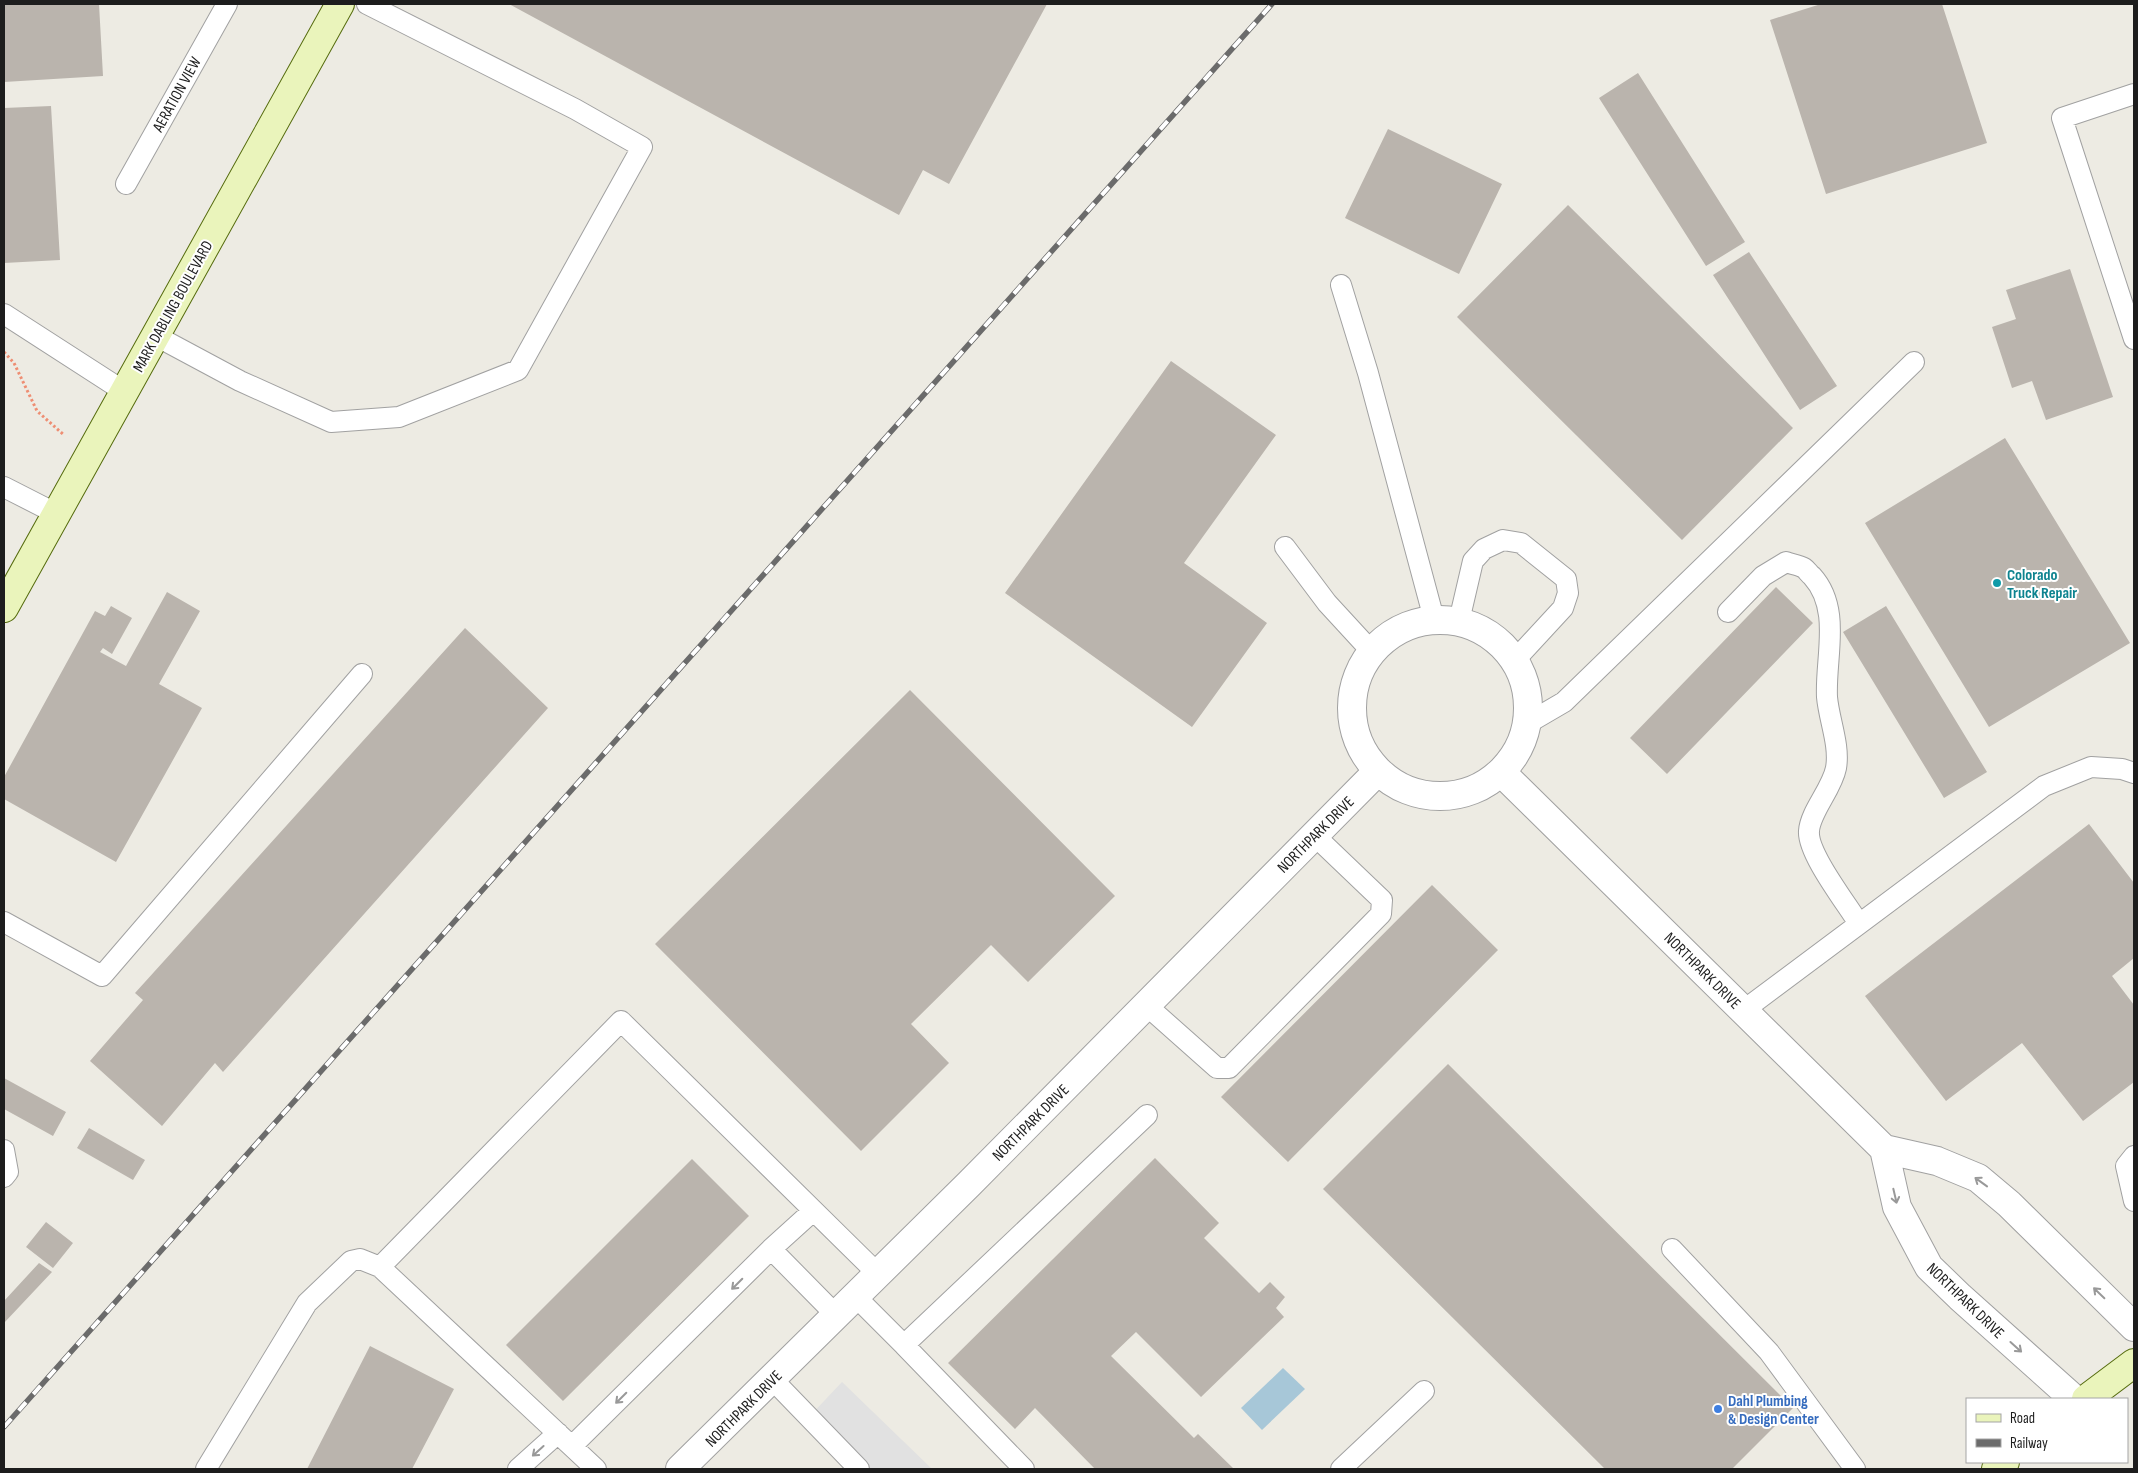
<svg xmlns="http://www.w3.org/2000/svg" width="2138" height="1473" viewBox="0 0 2138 1473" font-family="'Sofia Sans Condensed',sans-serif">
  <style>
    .parking { fill: #e1e1e1 }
    .water { fill: #a7c7d8 }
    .building { fill: #bab4ad }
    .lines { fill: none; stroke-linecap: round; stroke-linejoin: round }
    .lane-casing { stroke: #a1a1a1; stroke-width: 22 }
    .street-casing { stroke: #a1a1a1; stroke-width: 30 }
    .secondary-casing { stroke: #556b0d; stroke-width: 30 }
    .path { stroke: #ee8e73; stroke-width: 3; stroke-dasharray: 2.5 2.5; stroke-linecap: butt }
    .lane { stroke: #fff; stroke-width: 20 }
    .street { stroke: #fff; stroke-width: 28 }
    .secondary { stroke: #eaf4bb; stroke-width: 28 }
    .rail-casing { stroke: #6b6b6b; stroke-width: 5.5 }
    .rail { stroke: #fff; stroke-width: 4; stroke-dasharray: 11; stroke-linecap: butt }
    .oneway { stroke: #999 }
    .culture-dot { fill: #0f9aa8; stroke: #fff; stroke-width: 2 }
    .shop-dot { fill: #3f7fe0; stroke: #fff; stroke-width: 2 }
    .labels { text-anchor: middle; stroke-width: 4; stroke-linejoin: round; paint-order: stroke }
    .street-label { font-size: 16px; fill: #1d1d1d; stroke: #fff }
    .culture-label { font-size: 16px; font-weight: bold; fill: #0d838f; stroke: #fff; text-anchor: start }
    .shop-label { font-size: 16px; font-weight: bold; fill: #366cbe; stroke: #fff; text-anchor: start }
  </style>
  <rect width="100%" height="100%" fill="#edebe3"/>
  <path class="parking" d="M842,1382L932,1469H843L851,1461L809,1417Z"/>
  <path class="water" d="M1283,1368L1305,1389L1262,1430L1241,1408Z"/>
  <path class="building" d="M4,4H99L103,76L4,82Z
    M509,4H1047L949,184L923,170L899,215Z
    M1821,4H1942L1987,143L1826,194L1770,20Z
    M1638,73L1745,242L1706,266L1599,98Z
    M51,106L60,260L4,263V108Z
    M1388,129L1502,184L1459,274L1345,218Z
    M1568,205L1793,428L1682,540L1457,317Z
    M1749,252L1837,386L1800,410L1713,275Z
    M2070,269L2113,397L2046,420L2032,381L2012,388L1992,327L2016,319L2006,290Z
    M1171,361L1276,435L1184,563L1267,623L1192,727L1005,593Z
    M2005,438L2130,643L1989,727L1865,523Z
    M1776,587L1813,623L1667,774L1630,738Z
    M167,592L200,611L159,684L202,708L116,862L4,799V777L95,611L105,616L111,606L132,618L112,654L103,648L100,652L126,666Z
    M1886,606L1987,772L1944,798L1843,632Z
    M465,628L548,708L223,1072L215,1063L162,1126L90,1061L143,1000L135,993Z
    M910,690L1115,896L1028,982L991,945L911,1024L949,1063L861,1151L655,944Z
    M2089,824L2134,883V958L2112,976L2134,1005V1082L2083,1121L2022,1043L1946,1101L1865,996Z
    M1432,885L1498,950L1288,1162L1221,1097Z
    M1448,1064L1793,1408L1732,1469H1605L1323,1189Z
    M4,1078L66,1112L53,1136L4,1109Z
    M89,1128L145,1160L133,1180L77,1148Z
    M1155,1158L1219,1223L1204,1238L1259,1293L1270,1282L1285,1297L1276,1308L1284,1317L1201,1397L1136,1332L1111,1356L1194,1438L1198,1434L1234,1469H1095L1035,1408L1015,1429L948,1363Z
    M692,1159L749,1216L563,1401L506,1345Z
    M46,1222L73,1243L53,1268L26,1247Z
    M39,1263L52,1272L4,1323V1301Z
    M370,1346L454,1389L412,1469H307Z"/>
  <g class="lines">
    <defs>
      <path id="lane" d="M2134,94L2062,118L2134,339
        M126,184L227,4
        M1341,285L1368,373L1434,619
        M4,314L125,392
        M156,336L240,381L331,422L399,417L518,370L642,147L575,109L367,4
        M4,487L57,514
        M1285,547L1327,603L1373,653
        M1728,612L1763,576L1786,562C1791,564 1799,565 1804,568C1807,570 1809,574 1812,576C1842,609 1825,657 1827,697C1829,720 1840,745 1836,768C1832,789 1810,812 1809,831C1807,853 1847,904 1859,924
        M1459,621L1473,561L1484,549L1503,540L1521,543L1566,579L1568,593L1563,608L1515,660
        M1528,723L1564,702L1914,362
        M4,922L102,976L362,674
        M1146,1005L1217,1068H1229L1381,914L1382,900L1314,835
        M1744,1010L2044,786L2091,767L2122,769L2134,773
        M4,1150L8,1172L4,1177
        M2134,1156L2126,1166L2134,1201
        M771,1249L836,1315
        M1672,1249L1769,1352L1855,1469
        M855,1296L904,1345
        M772,1379L859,1469
        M572,1446L771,1249L813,1211
        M206,1469L307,1303L351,1261L360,1259L380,1267
        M518,1469L558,1433
        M596,1469L380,1267L621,1021L878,1274
        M1024,1469L904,1345L1147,1115
        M1341,1469L1424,1391"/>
      <path id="street" d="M1352 708a88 88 0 1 1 176 0a88 88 0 1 1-176 0Z
        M1501,772L1884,1149L1897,1207L1929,1267L1960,1297L2074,1399
        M1884,1149L1937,1161L1978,1178L2009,1204L2134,1327
        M680,1469L969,1184L1377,772"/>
      <path id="secondary" d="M4,608L340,4
        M2086,1399L2134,1363
        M1996,1469L2005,1462"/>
    </defs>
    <use href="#lane" class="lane-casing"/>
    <use href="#street" class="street-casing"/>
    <use href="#secondary" class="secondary-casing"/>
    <path class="path" d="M4,352L14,363L37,411L64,435"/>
    <use href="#lane" class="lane"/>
    <use href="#street" class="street"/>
    <use href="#secondary" class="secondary"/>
    <defs>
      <path id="rail" d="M4,1427L1272,4"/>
    </defs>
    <use href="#rail" class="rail-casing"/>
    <use href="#rail" class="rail"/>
  </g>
  <defs><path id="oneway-shaft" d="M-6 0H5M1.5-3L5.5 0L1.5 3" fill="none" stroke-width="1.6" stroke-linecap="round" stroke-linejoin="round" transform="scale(1.25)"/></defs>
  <g class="oneway">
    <use href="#oneway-shaft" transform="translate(1981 1182) rotate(-144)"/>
    <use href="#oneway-shaft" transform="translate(1895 1196) rotate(77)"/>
    <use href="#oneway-shaft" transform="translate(737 1284) rotate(135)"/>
    <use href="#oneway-shaft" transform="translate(2099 1293) rotate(-136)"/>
    <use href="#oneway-shaft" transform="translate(2016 1347) rotate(42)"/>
    <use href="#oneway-shaft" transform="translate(621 1398) rotate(135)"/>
    <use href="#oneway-shaft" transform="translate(538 1451) rotate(138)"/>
  </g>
  <circle class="culture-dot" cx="1997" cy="583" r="5"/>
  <circle class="shop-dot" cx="1718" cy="1409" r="5"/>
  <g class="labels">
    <g class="street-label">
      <text transform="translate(176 94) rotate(-61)" y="6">AERATION VIEW</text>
      <text transform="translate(172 306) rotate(-61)" y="6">MARK DABLING BOULEVARD</text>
      <text transform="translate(1315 834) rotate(-45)" y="6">NORTHPARK DRIVE</text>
      <text transform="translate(1703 970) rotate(45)" y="6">NORTHPARK DRIVE</text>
      <text transform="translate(1030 1122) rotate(-45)" y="6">NORTHPARK DRIVE</text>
      <text transform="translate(1966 1300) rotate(44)" y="6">NORTHPARK DRIVE</text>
      <text transform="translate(743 1408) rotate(-45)" y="6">NORTHPARK DRIVE</text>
    </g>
    <g class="culture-label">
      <text x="2007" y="580">Colorado<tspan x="2007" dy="18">Truck Repair</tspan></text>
    </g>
    <g class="shop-label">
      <text x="1728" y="1406">Dahl Plumbing<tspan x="1728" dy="18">&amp; Design Center</tspan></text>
    </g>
  </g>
  <rect width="2138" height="1473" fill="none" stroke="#1d1d1d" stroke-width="10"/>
  <rect x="1966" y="1398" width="162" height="65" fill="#ffffff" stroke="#a5a5a5"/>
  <rect x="1976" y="1414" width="25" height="8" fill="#eaf4bb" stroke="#a5a5a5"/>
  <text x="2010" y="1423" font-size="15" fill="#1d1d1d">Road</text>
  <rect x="1976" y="1439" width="25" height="8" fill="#6b6b6b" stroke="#a5a5a5"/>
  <text x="2010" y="1448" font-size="15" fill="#1d1d1d">Railway</text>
</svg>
